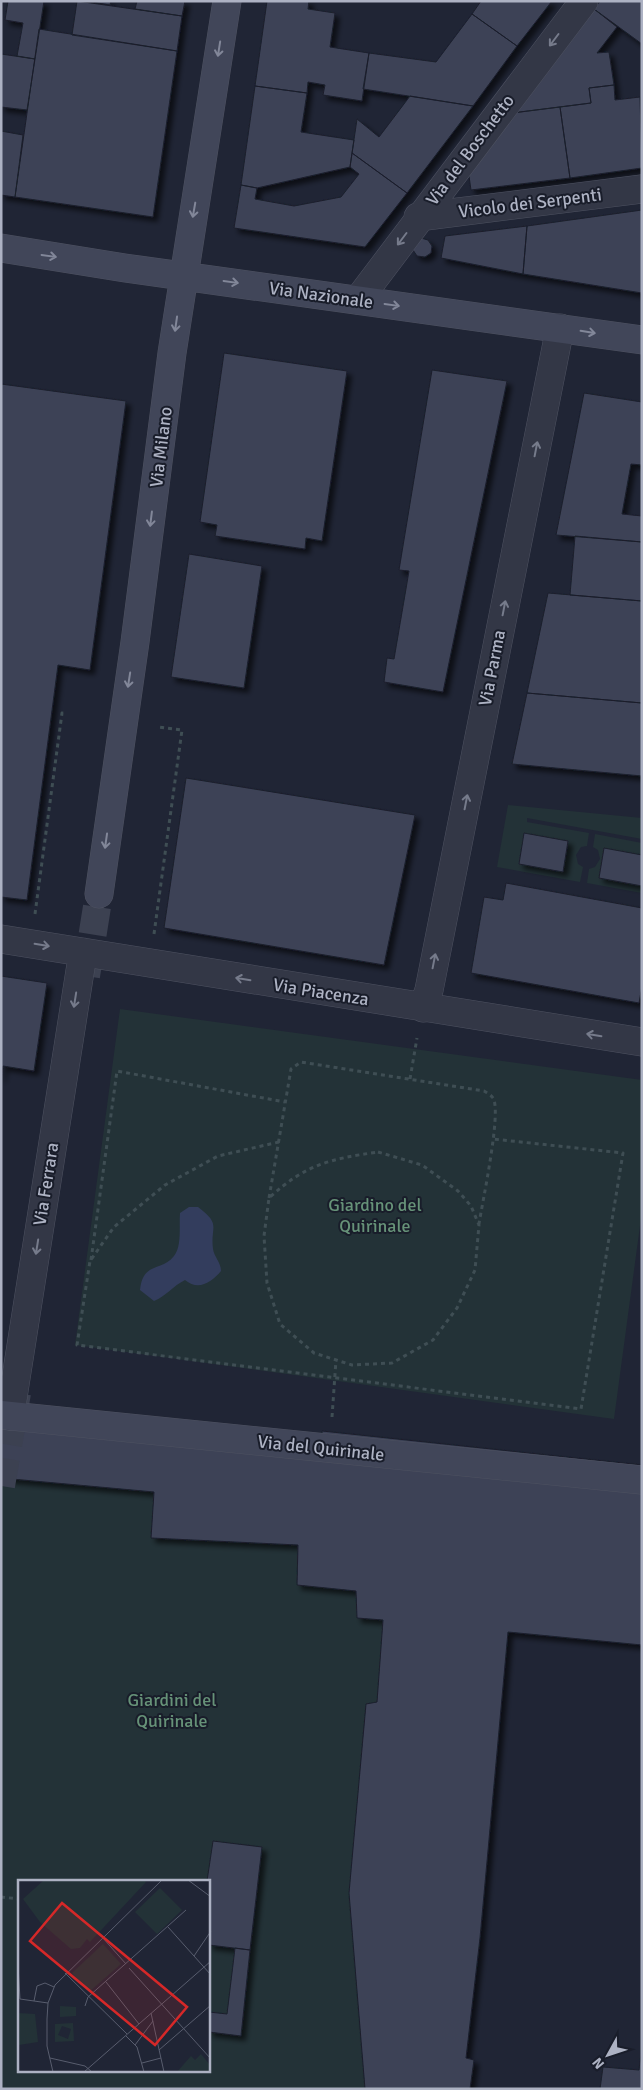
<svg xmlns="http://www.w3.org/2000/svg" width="643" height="2090" viewBox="0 0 643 2090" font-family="Signika,sans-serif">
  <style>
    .green { fill: #233237; fill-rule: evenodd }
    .water { fill: #333d5d }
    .building { fill: #3c4256; stroke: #1b1f2c; filter: url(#shadow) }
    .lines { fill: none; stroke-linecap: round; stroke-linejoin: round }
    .secondary-tunnel { stroke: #3c4151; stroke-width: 28; stroke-dasharray: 28 14; stroke-linecap: butt }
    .street-casing { stroke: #4e5261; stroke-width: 29 }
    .secondary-casing { stroke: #4e5261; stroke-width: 29 }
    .path { stroke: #3f4e54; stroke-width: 3; stroke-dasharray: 4 4; stroke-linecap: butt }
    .street { stroke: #333746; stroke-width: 28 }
    .secondary { stroke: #414659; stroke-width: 28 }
    .oneway { stroke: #767b8b }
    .oneway2 { stroke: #828799 }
    .labels { text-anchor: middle; stroke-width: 4; stroke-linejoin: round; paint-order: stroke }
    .street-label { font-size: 18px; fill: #adb2c3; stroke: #191d2a }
    .park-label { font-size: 18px; fill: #669278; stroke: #191d2a }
    .inset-road { fill: none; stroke: #585d6e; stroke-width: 1 }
    .view { fill: #d62828; fill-opacity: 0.15; stroke: #d62828; stroke-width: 2.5 }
    .inset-edge { fill: none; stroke: #adb2c3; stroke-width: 2.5 }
  </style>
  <defs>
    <filter id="shadow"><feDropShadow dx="4.5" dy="4.5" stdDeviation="2.5" flood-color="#0009"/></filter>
  </defs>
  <rect width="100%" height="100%" fill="#202535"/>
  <path class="green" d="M508,805L642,818V839L527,818V822L589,833L587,846L581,847L576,855L578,864L583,867L580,882L497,867Z
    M595,834L642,843V893L587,883L589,869L595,867L600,859L598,850L593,847Z
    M120,1009L642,1080V1211L614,1419L75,1345Z
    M1,1478L154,1492L151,1538L298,1545L297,1585L356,1591L357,1618L383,1620L377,1702L366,1704L349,1893L365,2089H1ZM19,1881H209V2071H19Z"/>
  <path class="water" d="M189,1207H198C222,1225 210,1226 213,1249C214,1257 221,1262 221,1271C211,1283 198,1291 185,1280C173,1286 166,1296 154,1301L140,1290C143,1261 162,1272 174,1256C182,1246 179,1226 180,1213Z"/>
  <path class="building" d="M8,1H44L35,59L17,56L23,23L5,20Z
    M77,1L182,16L177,51L72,35Z
    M86,1H111L110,5Z
    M137,1H185L182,16L135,9Z
    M267,1H309L308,9L335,13L330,47L369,53L362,101L323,95L325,85L308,82L307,93L255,86Z
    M481,1H552L517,46L472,14Z
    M600,1H642V44L594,9Z
    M594,9L617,27L597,53L609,52L614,85L589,88L591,103L512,113Z
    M472,14L517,46L473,106L363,89L369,53L436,62Z
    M39,29L177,51L153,217L15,197Z
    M1,54L35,59L27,110L1,107Z
    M614,85L615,100L640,97L642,168L570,178L560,107L591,103L589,88Z
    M255,86L307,93L301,132L354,140L350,167L257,188L241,185Z
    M410,96L473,106L407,193L352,153L357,119L379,137Z
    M560,107L570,178L471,190L468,169L512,113Z
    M1,131L23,135L15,197L1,195Z
    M352,153L407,193L365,247L234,228L241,185L257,188L255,199L294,206L341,197L359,174L350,167Z
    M642,210V293L523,274L527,226Z
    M527,226L523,274L441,258L445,236Z
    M421,238L428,240L432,246L431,253L425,257L417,256L413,250Z
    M224,353L347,371L322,541L306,538L305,549L215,536L217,525L200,522Z
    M432,370L507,381L443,692L384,682L387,658L394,659L409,571L399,570Z
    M1,384L126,401L90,670L58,665L27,900L1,897Z
    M584,393L642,402V465L631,464L622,514L642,516V542L556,535Z
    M575,536L642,542V601L570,595Z
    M189,554L262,566L244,688L171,677Z
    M548,593L642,601V703L527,693Z
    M527,693L642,703V776L512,764Z
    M186,778L415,815L384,965L164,928Z
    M524,833L568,841L563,872L519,864Z
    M604,848L642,855V886L599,878Z
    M506,883L642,908V986L639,1003L471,973L484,897L503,900Z
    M1,976L47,983L34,1071L3,1066L1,1078Z
    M1,1420L322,1448V1431L642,1465V1645L508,1632L480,1938L466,2058L474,2060L470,2089H365L349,1893L366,1704L377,1702L383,1620L357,1618L356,1591L297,1585L298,1545L151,1538L154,1492L1,1478Z
    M213,1841L262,1847L250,1950L209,1945L210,1907L209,1881H207Z
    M235,1948L250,1950L241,2036L209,2032V2012L227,2014Z
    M642,2046V2089H600L603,2067L639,2070Z"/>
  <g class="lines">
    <path class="secondary-tunnel" d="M86,976L99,894
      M1,1486L17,1393"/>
    <defs>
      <path id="street" d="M418,217L642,189
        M358,300L584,1
        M1,939L642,1042
        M423,1008L429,990L560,328
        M10,1416L83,952"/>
      <path id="secondary" d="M1,248L125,268L642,340
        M99,894L135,642L172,353L227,1
        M1,1415L642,1480"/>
    </defs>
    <use href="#street" class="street-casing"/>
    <use href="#secondary" class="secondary-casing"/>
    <path class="path" d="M35,914L62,713L67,714
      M154,934L182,730L159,727
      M410,1079L417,1038
      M279,1142L218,1156L165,1185L114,1227L90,1261L77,1345L581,1409L623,1153L493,1139
      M378,1152L422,1165L458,1191L471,1206L479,1225L475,1270L457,1308L433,1340L392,1363L352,1365L314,1353L280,1324L267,1283L264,1236L269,1198C306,1164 330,1159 378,1152Z
      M269,1198L291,1069L301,1062L484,1091C487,1093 491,1095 493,1098C502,1111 482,1204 479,1224
      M91,1260L117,1071L285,1102
      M332,1417L336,1360
      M1,1897L19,1899"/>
    <use href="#street" class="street"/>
    <use href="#secondary" class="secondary"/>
  </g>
  <defs><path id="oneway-shaft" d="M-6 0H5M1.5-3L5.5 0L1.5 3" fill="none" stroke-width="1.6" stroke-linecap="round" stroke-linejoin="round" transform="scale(1.25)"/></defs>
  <g class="oneway">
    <use href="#oneway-shaft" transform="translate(554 40) rotate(127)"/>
    <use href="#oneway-shaft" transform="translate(402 239) rotate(127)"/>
    <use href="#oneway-shaft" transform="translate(536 449) rotate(-79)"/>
    <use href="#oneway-shaft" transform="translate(504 608) rotate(-79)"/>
    <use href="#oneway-shaft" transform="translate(466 802) rotate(-79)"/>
    <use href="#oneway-shaft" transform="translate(42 945) rotate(9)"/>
    <use href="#oneway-shaft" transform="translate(434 961) rotate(-79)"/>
    <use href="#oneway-shaft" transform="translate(243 979) rotate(-171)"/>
    <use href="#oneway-shaft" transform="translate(75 1000) rotate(99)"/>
    <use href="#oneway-shaft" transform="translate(594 1035) rotate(-171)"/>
    <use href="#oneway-shaft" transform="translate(37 1247) rotate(99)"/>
  </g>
  <g class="oneway2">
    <use href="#oneway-shaft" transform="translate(219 49) rotate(99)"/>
    <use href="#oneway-shaft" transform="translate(194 210) rotate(100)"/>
    <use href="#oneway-shaft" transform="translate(49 256) rotate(8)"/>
    <use href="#oneway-shaft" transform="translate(231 282) rotate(8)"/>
    <use href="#oneway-shaft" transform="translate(392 305) rotate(8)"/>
    <use href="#oneway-shaft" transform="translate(176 324) rotate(98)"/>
    <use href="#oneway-shaft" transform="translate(588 332) rotate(9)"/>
    <use href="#oneway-shaft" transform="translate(151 519) rotate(97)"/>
    <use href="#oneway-shaft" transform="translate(129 680) rotate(99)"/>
    <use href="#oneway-shaft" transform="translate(106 841) rotate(98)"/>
  </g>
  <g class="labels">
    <g class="street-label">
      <text transform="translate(470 150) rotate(-53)" y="6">Via del Boschetto</text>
      <text transform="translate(530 203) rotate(-7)" y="6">Vicolo dei Serpenti</text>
      <text transform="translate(321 295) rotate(8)" y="6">Via Nazionale</text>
      <text transform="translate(161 447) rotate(-83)" y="6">Via Milano</text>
      <text transform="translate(492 668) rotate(-79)" y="6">Via Parma</text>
      <text transform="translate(321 992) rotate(9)" y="6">Via Piacenza</text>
      <text transform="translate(46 1184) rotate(-81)" y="6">Via Ferrara</text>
      <text transform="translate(321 1448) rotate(6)" y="6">Via del Quirinale</text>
    </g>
    <g class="park-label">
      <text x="375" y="1211">Giardino del<tspan x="375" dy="21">Quirinale</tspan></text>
      <text x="172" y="1706">Giardini del<tspan x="172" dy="21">Quirinale</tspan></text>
    </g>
  </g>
  <g transform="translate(18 1880)">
    <rect width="192" height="192" fill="#202535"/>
    <path d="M26,0H126L128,2L72,62L69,59L62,68L53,69L22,42L5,19ZM142,8L164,30L139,54L117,32ZM85,64L103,84L71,112L54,93ZM42,126L58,127V136L42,137ZM0,133L17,134L20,162L1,165ZM55,143L56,161L37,162V144ZM44,146L53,149L50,159L40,155ZM183,174L192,185V192H159L173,176L177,180Z" fill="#233237" fill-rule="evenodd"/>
    <path class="inset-road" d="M170,0L193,17M150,47L193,95M84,57L108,84M176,76L193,51M0,85L2,119L30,123M111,88L193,179M47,93L109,154M88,102L121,144M16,121L19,106L27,103L36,107M67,126L70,117L168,30M133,133L146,192M108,156L119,167L126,192M117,165L135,141M141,170L193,125M32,178L67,186L74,192M124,183L143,178M35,192L29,166V139L30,123L37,105L144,0M66,192L193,81"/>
    <path class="view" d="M44,23L169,127L137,165L12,61Z"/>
    <rect width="192" height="192" class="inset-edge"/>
  </g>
  <rect width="643" height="2090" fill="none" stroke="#adb2c3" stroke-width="5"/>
  <g transform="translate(608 2055) rotate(230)" stroke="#191d2a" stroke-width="4" paint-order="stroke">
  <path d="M0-4L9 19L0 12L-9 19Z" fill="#adb2c3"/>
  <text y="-8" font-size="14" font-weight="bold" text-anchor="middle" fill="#adb2c3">N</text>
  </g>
</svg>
